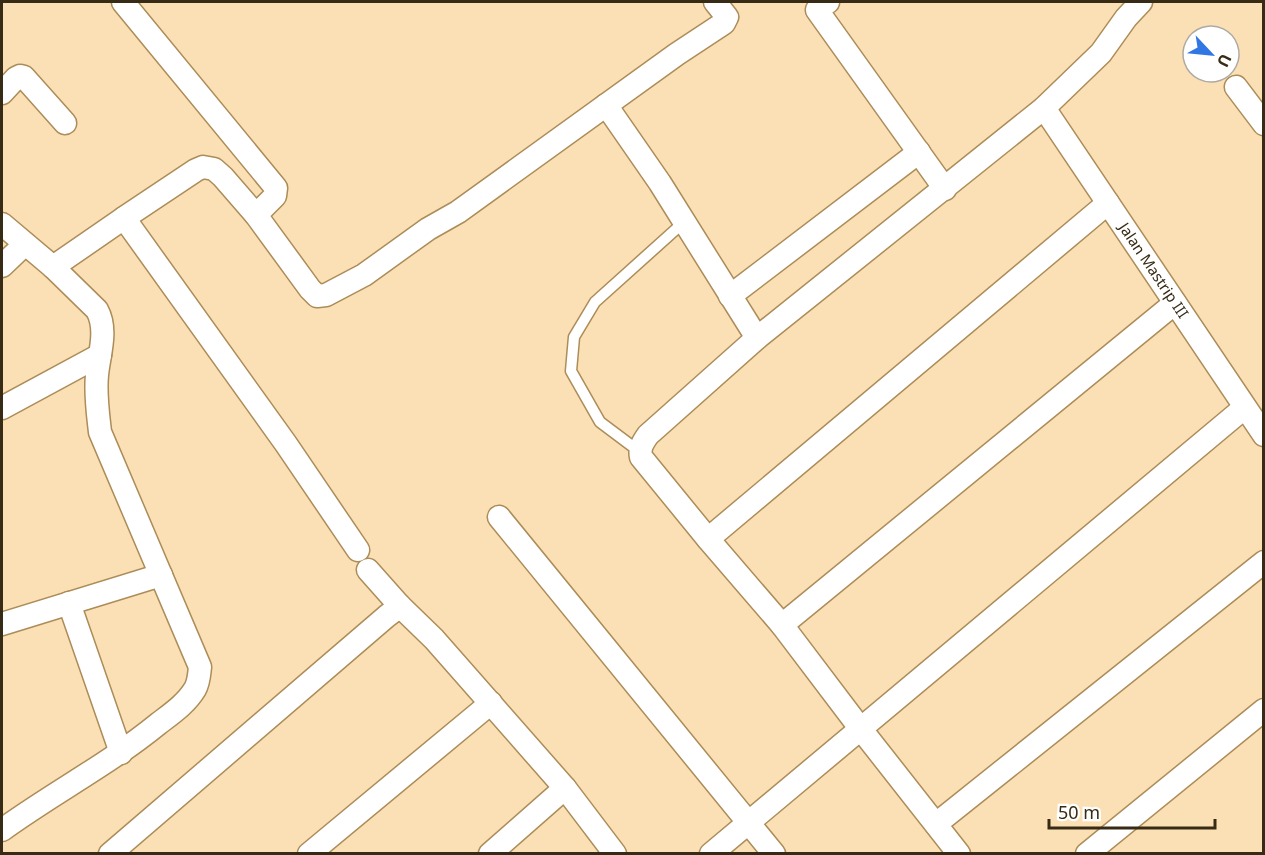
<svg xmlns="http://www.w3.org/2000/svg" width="1265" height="855" viewBox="0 0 1265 855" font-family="'Noto Sans',sans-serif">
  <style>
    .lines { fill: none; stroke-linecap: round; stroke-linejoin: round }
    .lane-casing { stroke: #ac8c58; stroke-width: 13 }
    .street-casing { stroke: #ac8c58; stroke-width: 25 }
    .lane { stroke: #fff; stroke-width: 10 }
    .street { stroke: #fff; stroke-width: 22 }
    .labels { text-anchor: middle; stroke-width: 6; stroke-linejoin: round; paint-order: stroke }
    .street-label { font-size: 15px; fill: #382b15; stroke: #fff }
  </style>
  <rect width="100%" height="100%" fill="#fbe0b5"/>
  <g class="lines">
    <defs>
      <path id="lane" d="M640,452L600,422L571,371L574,337L595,302L684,222"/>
      <g id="street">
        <path d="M123,2L276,188L275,196L256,215"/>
        <path d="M828,2L817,10L945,189"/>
        <path d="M1236,87L1264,124"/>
        <path d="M2,93L16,78L20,76L24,77L65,123"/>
        <path d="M606,105L660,183L757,338"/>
        <path id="s1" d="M1044,108L1264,435"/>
        <path d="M124,218L196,170L203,167L214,169L223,177L256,215L310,289L317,296L326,295L364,275L428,229L458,212L677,54L724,23L727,17L715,2"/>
        <path d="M2,224L53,267L97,310C108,330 99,354 97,375C95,394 98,414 100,432L200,667C199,675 199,682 195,689C186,704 171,714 158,724C109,764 53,793 2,830"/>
        <path d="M2,266L25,244"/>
        <path d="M53,267L124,218L286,444L358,550"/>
        <path d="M730,296L919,152"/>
        <path d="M2,408L100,355"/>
        <path d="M499,517L774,854"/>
        <path d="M708,539L1108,203"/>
        <path d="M368,570L400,606L434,639L565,788L615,854"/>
        <path d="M69,603L121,753"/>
        <path d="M2,624L161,575"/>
        <path d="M782,625L1175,303"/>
        <path d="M936,824L1264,562"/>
        <path d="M110,854L387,616L400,606"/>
        <path d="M309,854L491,703"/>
        <path d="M490,854L565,788"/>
        <path d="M711,854L1244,408"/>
        <path d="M959,854L860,728L782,625L708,539L641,457C639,448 643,442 648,435L757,338L1044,108L1101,53L1126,18L1141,2"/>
        <path d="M1087,854L1264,710"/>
      </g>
    </defs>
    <use href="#lane" class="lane-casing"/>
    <use href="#street" class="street-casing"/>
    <use href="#lane" class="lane"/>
    <use href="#street" class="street"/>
  </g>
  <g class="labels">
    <g class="street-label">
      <text dy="5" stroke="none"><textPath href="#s1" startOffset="196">Jalan Mastrip III</textPath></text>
    </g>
  </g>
  <rect width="1265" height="855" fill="none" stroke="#382b15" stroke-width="6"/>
  <g transform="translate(1211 54) rotate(116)"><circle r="28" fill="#ffffff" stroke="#afaaa1" stroke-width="1.5"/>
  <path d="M0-4.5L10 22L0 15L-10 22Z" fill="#3077e4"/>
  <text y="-9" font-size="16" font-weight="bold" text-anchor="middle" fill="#382b15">U</text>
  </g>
  <path d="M1049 819v9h166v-9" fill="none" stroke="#382b15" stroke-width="3"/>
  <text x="1058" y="819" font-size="18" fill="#382b15" stroke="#ffffff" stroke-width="4.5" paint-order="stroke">50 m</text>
</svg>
